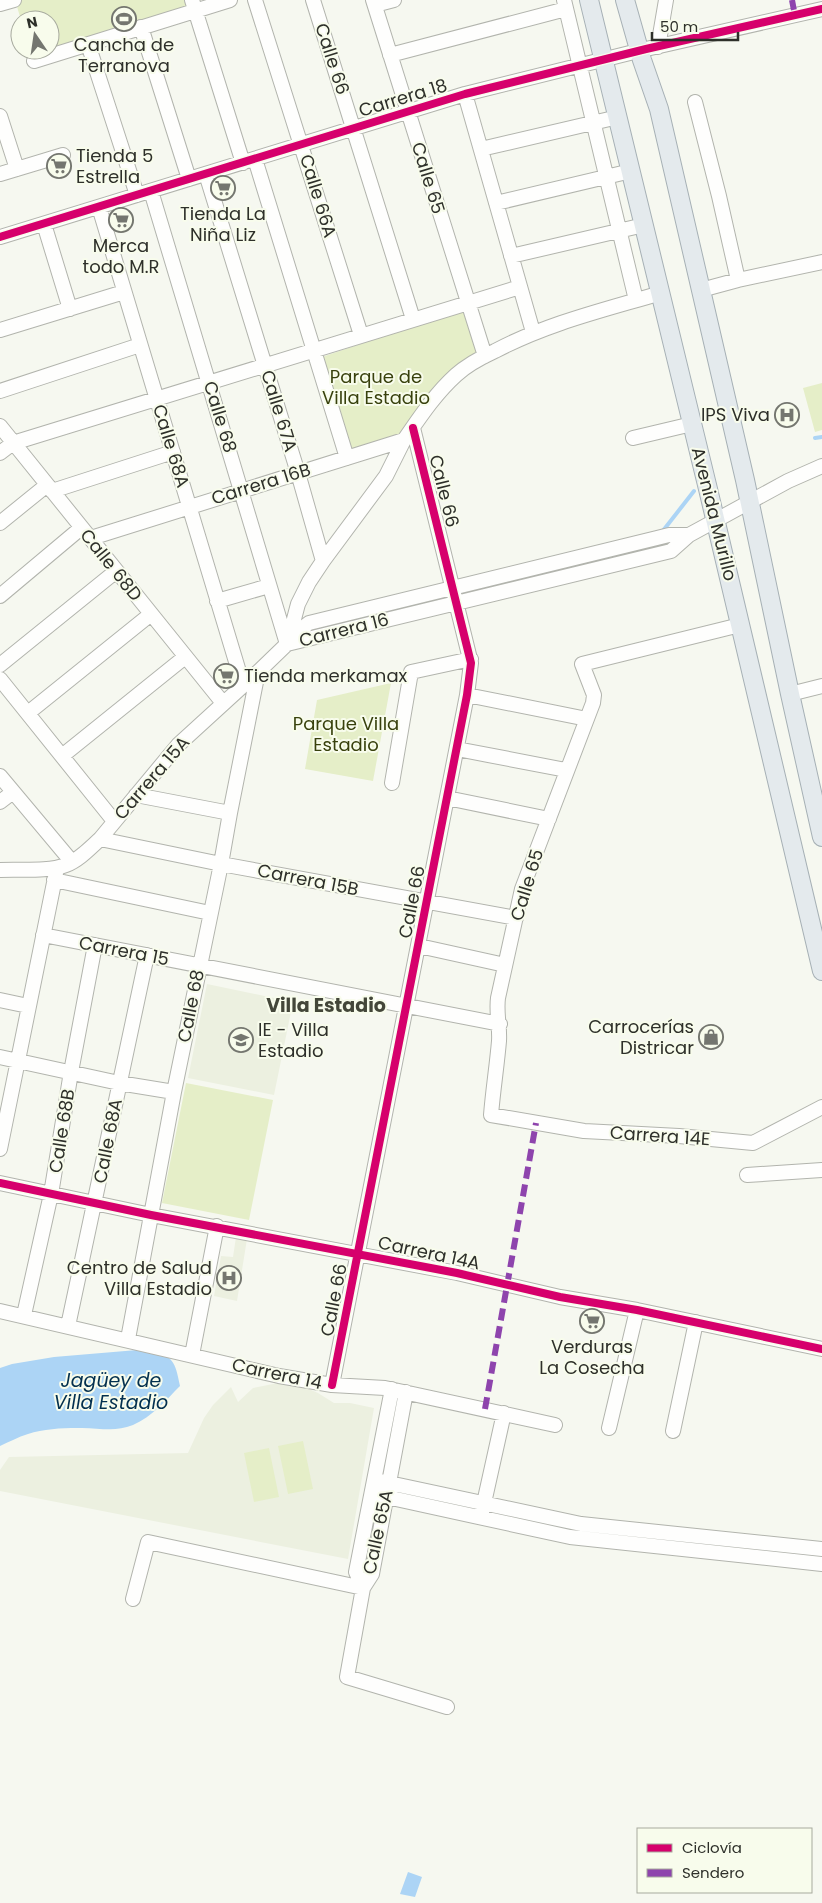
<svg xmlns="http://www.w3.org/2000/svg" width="822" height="1903" viewBox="0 0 822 1903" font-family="Poppins,sans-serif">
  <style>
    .built { fill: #ecf0e0 }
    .green { fill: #e5eec8 }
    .water { fill: #acd4f5 }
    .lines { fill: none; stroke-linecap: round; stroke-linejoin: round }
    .stream { stroke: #acd4f5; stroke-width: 4 }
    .minor-casing { stroke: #b2b4ad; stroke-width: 16 }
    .major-casing { stroke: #a6b0b5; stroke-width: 20 }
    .minor { stroke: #fefefd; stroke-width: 14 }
    .major { stroke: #e4eaed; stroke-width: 18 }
    .quiet { stroke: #8e44ad; stroke-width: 6; stroke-dasharray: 12 6; stroke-linecap: butt }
    .cycleway-casing { stroke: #f8fcec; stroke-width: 11 }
    .cycleway { stroke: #d6006c; stroke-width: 8 }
    .labels { text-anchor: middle; stroke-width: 4; stroke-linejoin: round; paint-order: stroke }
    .poi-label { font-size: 18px; fill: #2e302a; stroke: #f8fcec }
    .street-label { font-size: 18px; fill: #2e302a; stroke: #f8fcec }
    .park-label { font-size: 18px; fill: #38410d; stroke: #f8fcec }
    .neighbourhood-label { font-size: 19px; font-weight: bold; fill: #434639; stroke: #f8fcec }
    .water-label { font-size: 19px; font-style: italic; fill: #03304f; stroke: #f8fcec }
  </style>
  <rect width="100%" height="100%" fill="#f6f8f0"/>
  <path class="built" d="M207,984L293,1002L274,1095L188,1078Z
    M236,1237L247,1239L237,1301L214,1296L221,1256L233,1257Z
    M278,1383L302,1386L318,1393L334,1403H350L374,1408L348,1559L0,1491V1470L9,1457L188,1453L204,1418L213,1405L231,1387L238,1402L253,1388Z"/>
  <path class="green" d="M15,0H192L196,10L34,61L31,50H50V20H21Z
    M464,309L478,354L401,437L347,453L316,359Z
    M822,383V430L815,432L803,388Z
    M648,547L649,550L312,634L310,629Z
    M391,683L373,781L305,769L317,700Z
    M186,1083L273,1100L249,1220L162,1203Z
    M303,1441L313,1489L288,1494L278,1446Z
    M269,1448L279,1497L254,1502L244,1453Z"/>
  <path class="water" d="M149,1349C174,1357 175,1361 180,1386C166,1400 152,1417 133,1425C113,1433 98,1427 77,1428C61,1428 43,1429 28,1434C18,1437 9,1442 0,1446V1368L12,1364L54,1357Z
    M408,1872L422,1877L415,1897L400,1894Z"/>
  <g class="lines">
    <path class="stream" d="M815,438L822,437
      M662,532L694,491"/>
    <defs>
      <path id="minor" d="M192,0L243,163
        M255,0L361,335
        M313,0L413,319
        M373,0L485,356
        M564,0L636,300
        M0,4L14,0
        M375,5L394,0
        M141,27L189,179
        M88,44L137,195
        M658,47L666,0
        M390,55L566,9
        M34,61L230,0
        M465,94L533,332
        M695,102L719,196L738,280
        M0,116L17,169
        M481,149L618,117
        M255,159L347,458
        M0,174L63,155
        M206,174L298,473L323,561
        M151,191L287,644
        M496,203L631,171
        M99,207L243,685
        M44,224L70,309
        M0,237L465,94L646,49L822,9
        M511,256L644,225
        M701,290L738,280L822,262
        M0,330L124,292
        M0,391L140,345
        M0,426L223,703
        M633,438L692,424
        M0,453L13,443L520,287
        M52,491L173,452
        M0,523L47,485
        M91,538L404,440C420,417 435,394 456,375C467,365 482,357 495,351C548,323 604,310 661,293
        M0,596L81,528
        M217,601L269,586
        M740,625L582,664L594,695L593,703L522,889L498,998C496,1013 500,1026 499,1041C497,1065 493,1090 491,1115L584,1131L679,1136L753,1143L822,1107
        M289,638L298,604L309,582L323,561L386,476L404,440
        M287,644L671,551L689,535L788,481L822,466
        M0,665L115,572
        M0,679L114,821
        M790,694L822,686
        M467,695L587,719
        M28,713L151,614
        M457,749L566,770
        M62,756L185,657
        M0,776L72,862
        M392,783L411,672L471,659
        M136,795L230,813
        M447,798L549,819
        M0,802L13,792
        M100,839L221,864L516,918
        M0,870C20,869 48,872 66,865C79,860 90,848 100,839L178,745L258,672L287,644L296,633L309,623L657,538L669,535H689
        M54,880L210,913
        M43,935L500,1024
        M419,946L505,965
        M0,1000L28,1006
        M0,1057L119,1083L174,1092
        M0,1149L57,868
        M747,1175L822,1170
        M0,1183L151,1215L457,1273L560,1297L637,1310L822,1349
        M0,1311L279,1376L332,1385L385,1388L555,1425
        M24,1315L51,1194L71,1072L95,945
        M68,1326L147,955
        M128,1339L174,1092L221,864L230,813L258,672
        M192,1355L217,1226
        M332,1385L467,695L471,663L413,428
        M406,1392L372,1574L363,1588L347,1677L447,1707
        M609,1428L637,1310
        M673,1431L696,1322
        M375,1480L581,1524L822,1549
        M373,1494L570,1537L822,1564
        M482,1512L504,1413
        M363,1588L356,1572L392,1389
        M133,1599L148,1542L363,1588"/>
      <path id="major" d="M589,0L708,489L822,971
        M625,0L642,60L659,109L745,480L790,694L822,837"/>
    </defs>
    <use href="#minor" class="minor-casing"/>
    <use href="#major" class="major-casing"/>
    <use href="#minor" class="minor"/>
    <use href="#major" class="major"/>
    <path class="quiet" d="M792,0L795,16
      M485,1409L536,1123"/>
    <defs>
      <path id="cycleway" d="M0,237L465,94L646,49L822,9
        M0,1183L151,1215L457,1273L560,1297L637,1310L822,1349
        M332,1385L467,695L471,663L413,428"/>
    </defs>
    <use href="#cycleway" class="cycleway-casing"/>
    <use href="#cycleway" class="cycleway"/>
  </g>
  <defs>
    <symbol id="stadium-ring" viewBox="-11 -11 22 22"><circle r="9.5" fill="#f8fcec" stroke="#74766f" stroke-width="1.5"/><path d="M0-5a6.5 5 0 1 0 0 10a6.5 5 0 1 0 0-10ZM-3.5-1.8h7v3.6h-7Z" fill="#74766f"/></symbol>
    <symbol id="supermarket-ring" viewBox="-11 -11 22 22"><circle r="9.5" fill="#f8fcec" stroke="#74766f" stroke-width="1.5"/><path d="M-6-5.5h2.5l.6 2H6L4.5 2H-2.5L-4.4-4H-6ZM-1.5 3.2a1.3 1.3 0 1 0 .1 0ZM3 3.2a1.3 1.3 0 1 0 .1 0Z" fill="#74766f"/></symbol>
    <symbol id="hospital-ring" viewBox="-11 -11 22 22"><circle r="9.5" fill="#f8fcec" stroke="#74766f" stroke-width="1.5"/><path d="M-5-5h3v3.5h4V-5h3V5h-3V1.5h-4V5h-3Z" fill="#74766f"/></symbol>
    <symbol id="shop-ring" viewBox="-11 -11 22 22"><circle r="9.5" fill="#f8fcec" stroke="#74766f" stroke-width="1.5"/><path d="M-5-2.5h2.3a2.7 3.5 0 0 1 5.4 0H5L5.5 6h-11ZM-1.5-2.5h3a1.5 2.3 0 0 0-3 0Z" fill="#74766f"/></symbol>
    <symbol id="school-ring" viewBox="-11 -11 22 22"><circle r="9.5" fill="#f8fcec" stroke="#74766f" stroke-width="1.5"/><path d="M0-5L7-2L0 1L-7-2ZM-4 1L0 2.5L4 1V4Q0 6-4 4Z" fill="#74766f"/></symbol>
  </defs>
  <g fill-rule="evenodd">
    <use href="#stadium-ring" x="110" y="5" width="28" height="28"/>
    <use href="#supermarket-ring" x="45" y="152" width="28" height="28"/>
    <use href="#supermarket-ring" x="209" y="174" width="28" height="28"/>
    <use href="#supermarket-ring" x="107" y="206" width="28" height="28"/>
    <use href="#hospital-ring" x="773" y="401" width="28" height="28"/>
    <use href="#supermarket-ring" x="212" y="662" width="28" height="28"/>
    <use href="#shop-ring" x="697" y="1023" width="28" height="28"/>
    <use href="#school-ring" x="227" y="1026" width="28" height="28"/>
    <use href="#hospital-ring" x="215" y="1264" width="28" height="28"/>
    <use href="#supermarket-ring" x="578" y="1307" width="28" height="28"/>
  </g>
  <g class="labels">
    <g class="poi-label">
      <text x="124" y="51">Cancha de<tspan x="124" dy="21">Terranova</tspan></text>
      <text x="76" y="162" text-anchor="start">Tienda 5<tspan x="76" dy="21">Estrella</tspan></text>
      <text x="223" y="220">Tienda La<tspan x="223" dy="21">Niña Liz</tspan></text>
      <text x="121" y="252">Merca<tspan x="121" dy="21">todo M.R</tspan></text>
      <text x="770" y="421" text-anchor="end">IPS Viva</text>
      <text x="244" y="682" text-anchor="start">Tienda merkamax</text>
      <text x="694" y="1033" text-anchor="end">Carrocerías<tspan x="694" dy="21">Districar</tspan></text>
      <text x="258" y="1036" text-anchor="start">IE - Villa<tspan x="258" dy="21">Estadio</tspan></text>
      <text x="212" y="1274" text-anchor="end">Centro de Salud<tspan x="212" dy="21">Villa Estadio</tspan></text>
      <text x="592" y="1353">Verduras<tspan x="592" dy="21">La Cosecha</tspan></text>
    </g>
    <g class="street-label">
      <text transform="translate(332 59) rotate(72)" y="6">Calle 66</text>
      <text transform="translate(403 98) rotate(-17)" y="6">Carrera 18</text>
      <text transform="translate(428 178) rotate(73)" y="6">Calle 65</text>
      <text transform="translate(318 196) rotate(73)" y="6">Calle 66A</text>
      <text transform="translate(279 411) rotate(73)" y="6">Calle 67A</text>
      <text transform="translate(220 417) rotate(73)" y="6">Calle 68</text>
      <text transform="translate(171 446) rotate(73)" y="6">Calle 68A</text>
      <text transform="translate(261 484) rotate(-17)" y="6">Carrera 16B</text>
      <text transform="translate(444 491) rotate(76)" y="6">Calle 66</text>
      <text transform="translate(714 514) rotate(76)" y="6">Avenida Murillo</text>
      <text transform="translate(111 565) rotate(51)" y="6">Calle 68D</text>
      <text transform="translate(344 630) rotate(-14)" y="6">Carrera 16</text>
      <text transform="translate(152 778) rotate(-49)" y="6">Carrera 15A</text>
      <text transform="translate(308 880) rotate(11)" y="6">Carrera 15B</text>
      <text transform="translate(527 885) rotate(-73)" y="6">Calle 65</text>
      <text transform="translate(412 902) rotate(-79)" y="6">Calle 66</text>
      <text transform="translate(124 951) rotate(11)" y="6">Carrera 15</text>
      <text transform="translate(191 1006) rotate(-79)" y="6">Calle 68</text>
      <text transform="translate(62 1131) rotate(-81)" y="6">Calle 68B</text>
      <text transform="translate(660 1136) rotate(4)" y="6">Carrera 14E</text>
      <text transform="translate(108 1141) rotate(-79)" y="6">Calle 68A</text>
      <text transform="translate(429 1253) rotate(12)" y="6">Carrera 14A</text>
      <text transform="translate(334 1300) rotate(-79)" y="6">Calle 66</text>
      <text transform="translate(277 1374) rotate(12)" y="6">Carrera 14</text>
      <text transform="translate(378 1532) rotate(-78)" y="6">Calle 65A</text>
    </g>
    <g class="park-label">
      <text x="376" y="383">Parque de<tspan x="376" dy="21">Villa Estadio</tspan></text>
      <text x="346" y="730">Parque Villa<tspan x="346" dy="21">Estadio</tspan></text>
    </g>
    <g class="neighbourhood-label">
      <text x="326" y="1012">Villa Estadio</text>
    </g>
    <g class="water-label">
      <text x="111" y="1387">Jagüey de<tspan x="111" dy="22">Villa Estadio</tspan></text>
    </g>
  </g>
  <rect x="637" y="1828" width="175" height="65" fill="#f8fcec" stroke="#a7aa9e"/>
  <rect x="647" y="1844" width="25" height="8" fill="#d6006c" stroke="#a7aa9e"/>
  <text x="682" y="1853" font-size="15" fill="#2e302a">Ciclovía</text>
  <rect x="647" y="1869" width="25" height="8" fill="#8e44ad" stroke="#a7aa9e"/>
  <text x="682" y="1878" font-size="15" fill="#2e302a">Sendero</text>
  <g transform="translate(35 35) rotate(347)"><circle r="24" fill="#f8fcec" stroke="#a7aa9e"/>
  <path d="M0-4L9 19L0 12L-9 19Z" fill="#74766f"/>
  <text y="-8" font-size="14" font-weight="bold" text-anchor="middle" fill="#2e302a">N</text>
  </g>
  <path d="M652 32v8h86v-8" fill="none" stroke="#2e302a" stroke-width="2.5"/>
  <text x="660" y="32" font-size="15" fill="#2e302a" stroke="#f8fcec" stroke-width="4" paint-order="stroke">50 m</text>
</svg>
